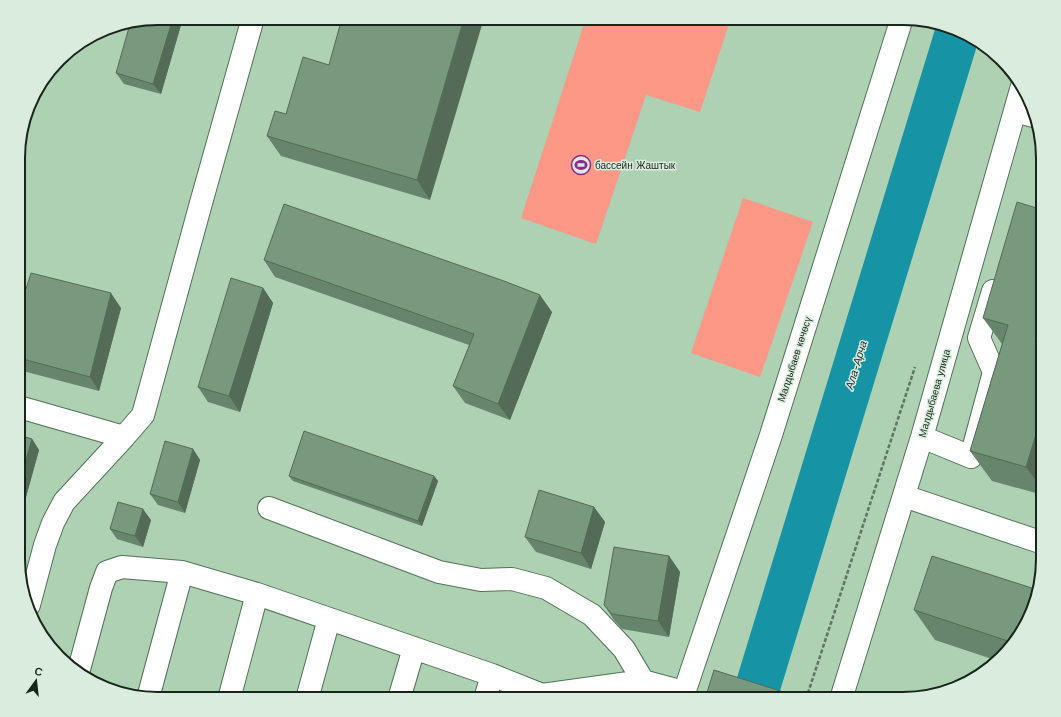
<svg xmlns="http://www.w3.org/2000/svg" width="1061" height="717" viewBox="0 0 1061 717" font-family="'Work Sans',sans-serif">
  <style>
    .pitch { fill: #fd9786 }
    .lines { fill: none; stroke-linecap: round; stroke-linejoin: round }
    .river { stroke: #1694a5; stroke-width: 45 }
    .minor-casing { stroke: #527258; stroke-width: 24 }
    .path { stroke: #5f7662; stroke-width: 2.5; stroke-dasharray: 4 2; stroke-linecap: butt }
    .minor { stroke: #fff; stroke-width: 22 }
    .wall { fill: #67846c }
    .shaded-wall { fill: #546b58 }
    .building { fill: #78997d; stroke: #546b58 }
    .labels { text-anchor: middle; stroke-width: 3; stroke-linejoin: round; paint-order: stroke }
    .poi-label { font-size: 10px; fill: #18251a; stroke: #daecdd; text-anchor: start }
    .street-label { font-size: 10px; fill: #18251a; stroke: #daecdd }
    .water-label { font-size: 11px; font-style: italic; fill: #162f33; stroke: #daecdd }
    .rim { fill: none; stroke: #18251a; stroke-width: 2 }
  </style>
  <rect width="100%" height="100%" fill="#aed0b3"/>
  <path class="pitch" d="M586,18H660L673,22L674,18H731L700,112L646,95L596,244L521,218Z
    M743,198L813,222L760,377L691,353Z"/>
  <g class="lines">
    <path class="river" d="M754,699L958,31"/>
    <defs>
      <path id="minor" d="M1015,111L1033,116
        M19,407L124,437L64,502L53,523L45,545L29,605
        M124,437L143,415L201,203L253,18
        M922,437L971,457L994,372L979,338L993,291
        M904,496L1043,543
        M269,508L439,572L481,580L512,579L546,588L592,615L624,649L643,681
        M78,673L101,588L107,572L122,567L182,572L257,594L492,675L542,695L643,681L684,692
        M148,698L182,572
        M229,699L257,594
        M307,699L329,619
        M399,699L414,648
        M485,699L492,675
        M682,699L771,435L902,18
        M841,699L922,437L1022,86"/>
    </defs>
    <use href="#minor" class="minor-casing"/>
    <path class="path" d="M806,699L915,367"/>
    <use href="#minor" class="minor"/>
  </g>
  <path class="wall" d="M158,18H183L161,94L124,84L116,73Z
    M342,18L430,200L281,156L267,136L329,65Z
    M1043,210V495L992,481L970,451L1002,344L983,318Z
    M264,260L552,312L510,420L465,403L453,386L469,345L275,277Z
    M263,288L273,303L240,412L208,402L198,387Z
    M121,308L99,391L19,370V358Z
    M19,435L32,439L39,450L26,497L19,495Z
    M193,449L200,460L185,513L158,505L150,494Z
    M289,476H434L438,481L422,526L293,481Z
    M594,507L605,522L591,569L536,552L525,537Z
    M151,520L143,547L117,539L110,529Z
    M669,556L680,572L669,637L622,629L614,620L604,605Z
    M1035,604L1014,644L995,660L935,640L914,610Z"/>
  <path class="shaded-wall" d="M173,18H183L161,94L153,84Z
    M464,18H484L430,200L417,180Z
    M63,56L62,64L60,61Z
    M263,288L273,303L240,412L229,396Z
    M111,293L121,308L99,391L90,377Z
    M540,295L552,312L510,420L498,404Z
    M1043,317V353L1035,342Z
    M1043,412V490L1026,467Z
    M32,439L39,450L26,497L19,488V484Z
    M193,449L200,460L185,513L178,502Z
    M434,476L438,481L422,526L418,521Z
    M594,507L605,522L591,569L581,553Z
    M143,509L151,520L143,547L135,536Z
    M669,556L680,572L669,637L658,621Z
    M793,695L796,699H792Z"/>
  <path class="building" d="M158,18H173L153,84L116,73L130,24Z
    M342,18H464L417,180L267,136L275,111L286,114L303,57L329,65Z
    M1017,202L1043,210V317L1035,342L1043,344V412L1026,467L970,451L1008,325L983,318Z
    M284,204L504,281L540,295L498,404L453,386L474,334L264,260Z
    M31,273L111,293L90,377L19,358V288L26,289Z
    M231,278L263,288L229,396L198,387Z
    M304,431L434,476L418,521L289,476Z
    M19,435L32,439L19,484Z
    M165,441L193,449L178,502L150,494Z
    M539,490L594,507L581,553L525,537Z
    M118,502L143,509L135,536L110,529Z
    M614,547L669,556L658,621L612,614L604,605Z
    M932,556L1038,590L1035,604L1014,643L914,610Z
    M714,670L793,695L792,699H705Z"/>
  <defs>
    <symbol id="stadium-ring" viewBox="-11 -11 22 22"><circle r="9.5" fill="#daecdd" stroke="#90278c" stroke-width="1.5"/><path d="M0-5a6.5 5 0 1 0 0 10a6.5 5 0 1 0 0-10ZM-3.5-1.8h7v3.6h-7Z" fill="#90278c"/></symbol>
  </defs>
  <g fill-rule="evenodd">
    <use href="#stadium-ring" x="570" y="154" width="22" height="22"/>
  </g>
  <g class="labels">
    <g class="poi-label">
      <text x="595" y="169">бассейн Жаштык</text>
    </g>
    <g class="street-label">
      <text transform="translate(794 359) rotate(-72)" y="4">Малдыбаев көчөсү</text>
      <text transform="translate(934 393) rotate(-74)" y="4">Малдыбаева улица</text>
    </g>
    <g class="water-label">
      <text transform="translate(856 365) rotate(-73)" y="4">Ала-Арча</text>
    </g>
  </g>
  <path d="M0 0H1061V717H0ZM158 25H903A133 133 0 0 1 1036 158V559A133 133 0 0 1 903 692H158A133 133 0 0 1 25 559V158A133 133 0 0 1 158 25Z" fill="#daecdd" fill-rule="evenodd"/>
  <path class="rim" d="M158 25H903A133 133 0 0 1 1036 158V559A133 133 0 0 1 903 692H158A133 133 0 0 1 25 559V158A133 133 0 0 1 158 25Z"/>
  <g transform="translate(36 681) rotate(15)" stroke="#daecdd" stroke-width="3" paint-order="stroke">
  <path d="M0-3L7 15L0 10L-7 15Z" fill="#18251a"/>
  <text y="-6" font-size="11" font-weight="bold" text-anchor="middle" fill="#18251a">С</text>
  </g>
</svg>
